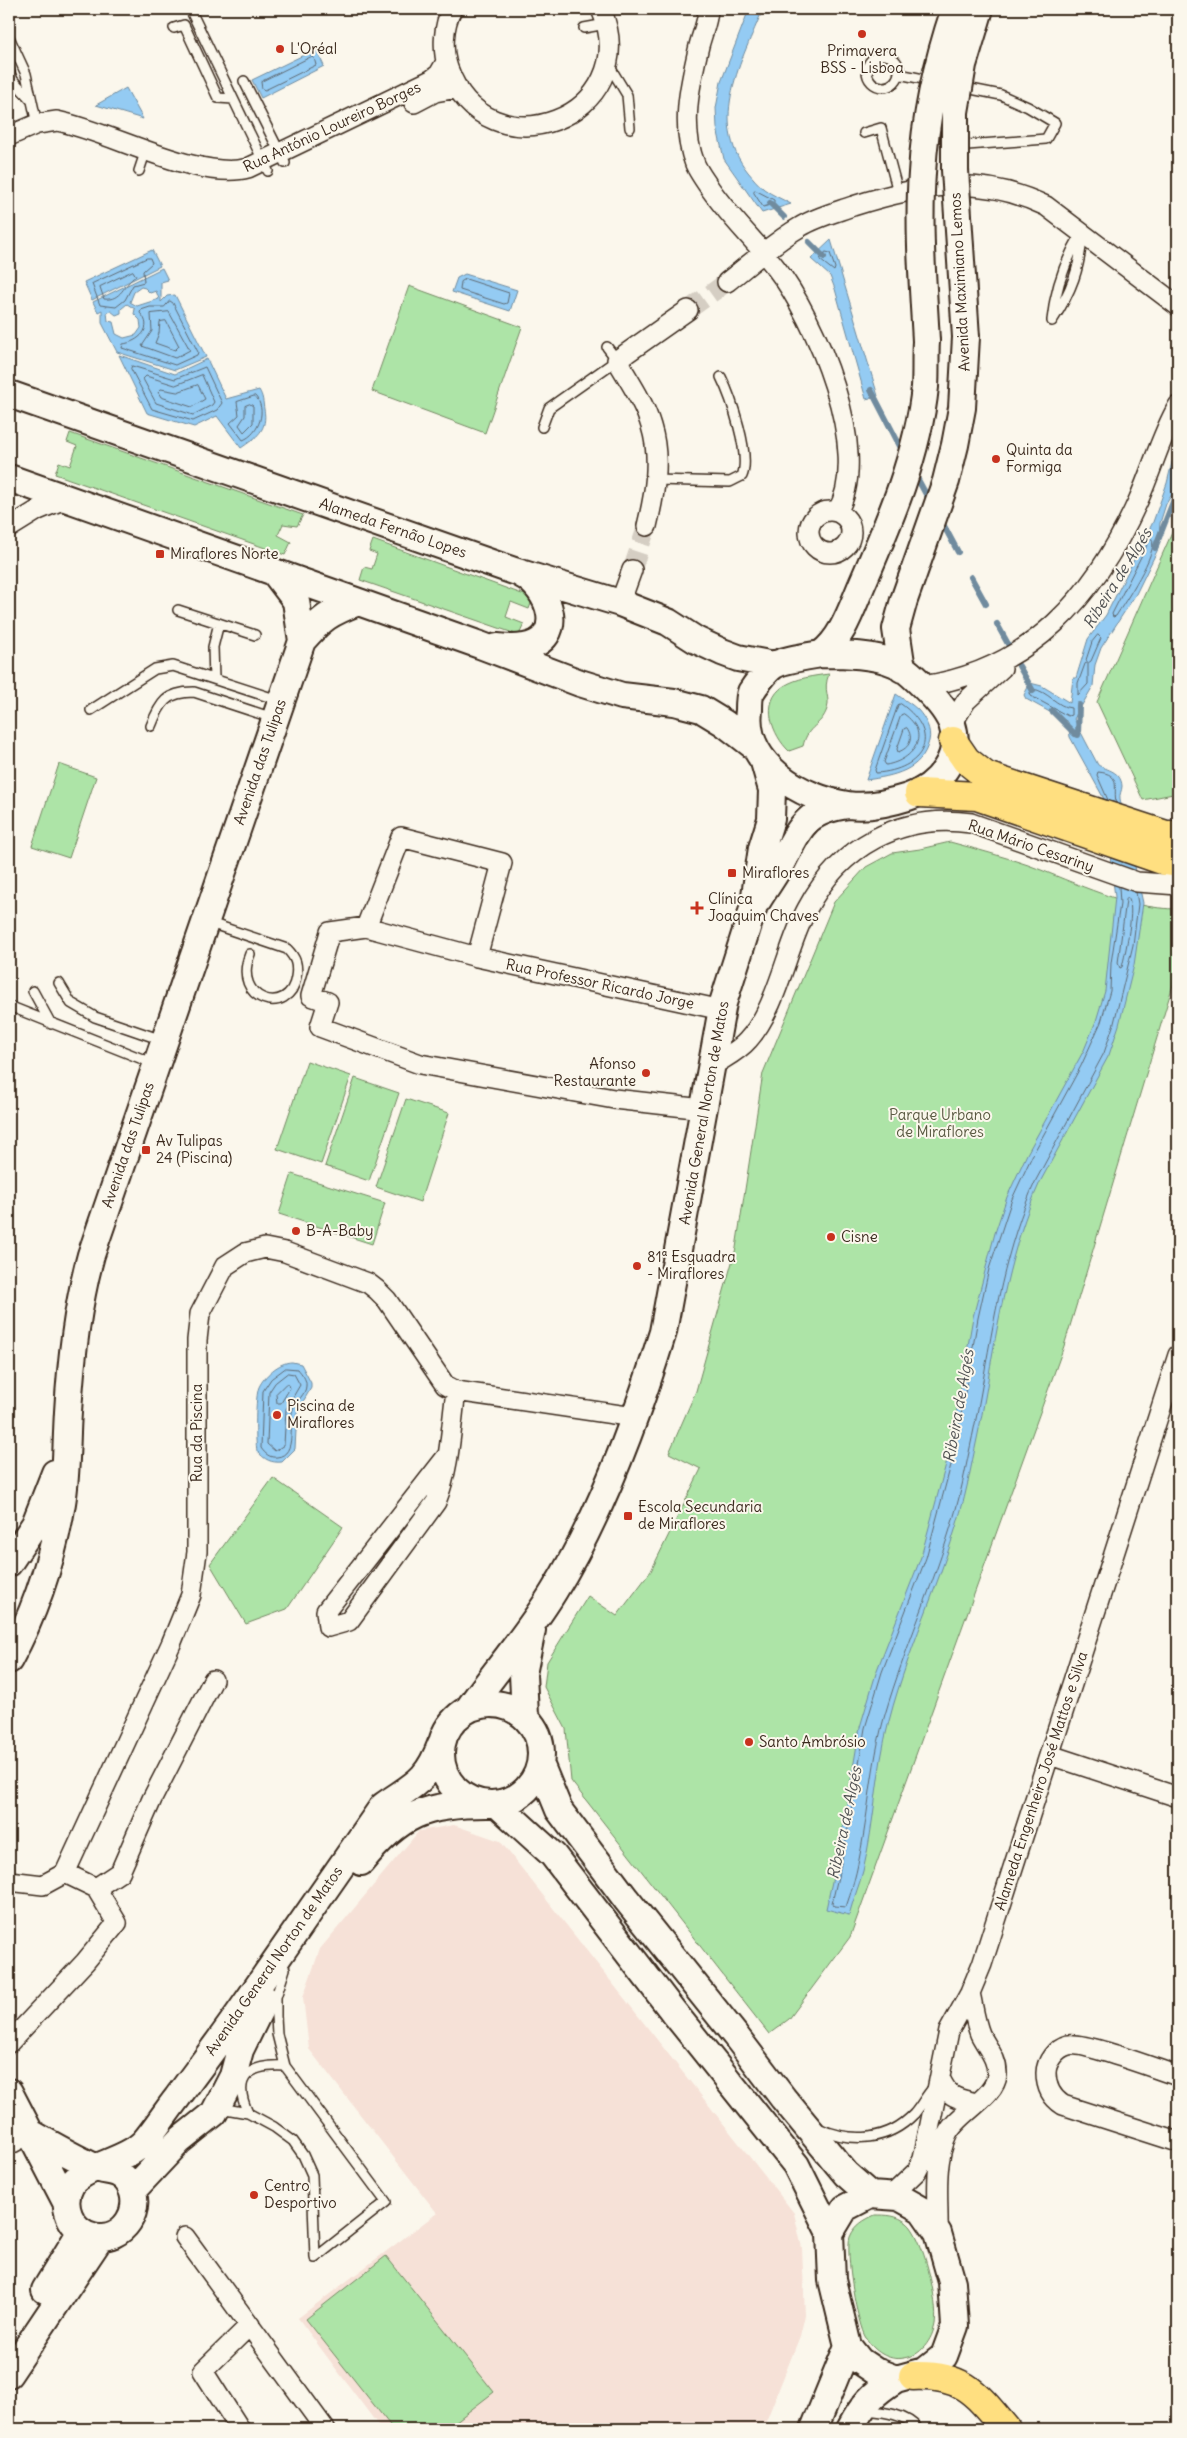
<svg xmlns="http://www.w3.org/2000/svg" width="1187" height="2438" viewBox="0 0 1187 2438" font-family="Delius,sans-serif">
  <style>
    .built { fill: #f6e1d7 }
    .green { fill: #ade4a7; stroke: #748762 }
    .water { fill: #94cbf3; stroke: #708b9e; fill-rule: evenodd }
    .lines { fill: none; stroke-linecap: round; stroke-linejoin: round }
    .shore { stroke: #5f6a73; stroke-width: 1 }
    .stream { stroke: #708b9e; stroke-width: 6 }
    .street-tunnel { stroke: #d5cec3; stroke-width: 19; stroke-dasharray: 19 9; stroke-linecap: butt }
    .lane-casing { stroke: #3b2a1e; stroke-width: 12 }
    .street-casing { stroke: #3b2a1e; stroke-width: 22 }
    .secondary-casing { stroke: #3b2a1e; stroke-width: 30 }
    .highway-casing { stroke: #3b2a1e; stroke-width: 31 }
    .lane { stroke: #fbf7ec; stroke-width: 9 }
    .street { stroke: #fbf7ec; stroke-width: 19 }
    .secondary { stroke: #fbf7ec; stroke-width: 26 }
    .highway { stroke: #ffdf80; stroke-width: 28 }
    .secondary-bridge-casing { stroke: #3b2a1e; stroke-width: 30; stroke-linecap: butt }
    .secondary-bridge { stroke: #fbf7ec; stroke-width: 26 }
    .poi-dot { fill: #c8321e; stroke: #fbf7ec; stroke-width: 2 }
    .labels { text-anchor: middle; stroke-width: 4; stroke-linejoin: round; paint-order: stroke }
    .poi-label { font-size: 15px; fill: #3b2a1e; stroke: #fbf7ec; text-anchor: start }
    .street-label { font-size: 15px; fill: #3b2a1e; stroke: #fbf7ec }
    .park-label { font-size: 15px; fill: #585840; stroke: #fbf7ec }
    .water-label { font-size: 16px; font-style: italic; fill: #515253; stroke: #fbf7ec }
  </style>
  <rect width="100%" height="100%" fill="#fbf7ec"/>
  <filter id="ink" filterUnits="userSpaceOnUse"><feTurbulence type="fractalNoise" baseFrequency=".02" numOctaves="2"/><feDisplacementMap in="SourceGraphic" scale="10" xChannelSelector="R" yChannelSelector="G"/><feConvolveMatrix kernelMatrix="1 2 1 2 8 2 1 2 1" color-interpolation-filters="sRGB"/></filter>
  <g filter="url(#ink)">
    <path class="built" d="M454,1825L500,1841L794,2213L802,2248L805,2315L800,2336L763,2429H381L298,2318L437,2213L309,2049L303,1997L320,1949L419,1831Z"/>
    <path class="green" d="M409,286L522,327L485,433L372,391Z
      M70,433L303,515L297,526L283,524L278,535L291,542L285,555L55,474L59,462L70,466L77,446L67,442Z
      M1178,519V793L1143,800L1097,702Z
      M373,540L533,598L529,609L511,602L506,617L524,624L519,635L360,580L364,567L372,569L377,554L369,551Z
      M829,674C822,691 831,697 827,709C821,727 808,724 803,746L789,751C773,736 759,702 784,686C797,678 813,676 829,674Z
      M59,764L96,777L69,858L32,846Z
      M950,842C976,849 1002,856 1028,865C1077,883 1126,909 1178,909V968L1064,1346L850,1937L789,2019L769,2034L571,1781L566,1729L544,1687L547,1662L588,1596L617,1616L651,1571L701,1469L669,1453L696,1391L736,1248L763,1073L834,902L866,867L892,853L920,849Z
      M307,1061L351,1076L321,1164L277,1149Z
      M355,1078L399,1093L369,1181L325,1166Z
      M406,1099L449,1113L420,1202L376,1187Z
      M292,1174L385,1203L372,1244L279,1214Z
      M273,1478L343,1527L287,1609L246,1624L210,1564Z
      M875,2215C887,2215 897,2215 907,2223C923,2235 939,2304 935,2324C932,2340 921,2356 904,2358C888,2361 874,2351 866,2338C857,2325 845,2252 850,2237C855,2225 864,2220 875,2215Z
      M386,2256L494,2392L446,2429H393L306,2319Z"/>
    <path class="water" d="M749,9H763C742,60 707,121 748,172C753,178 758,184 764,189C772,195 782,199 791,204L762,213L724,159L717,128L716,108L721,82Z
      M316,49L324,66L261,98L252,80Z
      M126,88L143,119L96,105Z
      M831,240L878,396L866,399L835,289L830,276L811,259Z
      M152,250L160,266L92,300L84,282Z
      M162,268L168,280L161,282V302L167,296L175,295L206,357L175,370L117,352L102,323V310L98,312L93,302ZM141,287L145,288L150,293L156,291L159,299L137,306L130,302L134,292ZM127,304L135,309L134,314L140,320L141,328L136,335L124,338L116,334L113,322L108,321L107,312L111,311L116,315L121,313V309Z
      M465,274L517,290L510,311L452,292L457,278Z
      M119,355L175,374L207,359L226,399L259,390C263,396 263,402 264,409C268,430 257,437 241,448L217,416L194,427L147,413Z
      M1178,438L1177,486L1166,504L1160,523L1158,549L1136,594L1101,648L1095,665L1093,686L1074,719L1098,765C1107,770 1121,771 1122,786C1122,791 1119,794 1120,799L1143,903L1134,965L1119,1025L1109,1055L1040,1182C1010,1248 998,1321 986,1392C981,1422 974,1452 968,1482C950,1564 910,1640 889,1721C876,1770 875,1822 863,1871C859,1886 853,1900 849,1915L826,1909L840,1845L860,1727L877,1670L921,1557L950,1449L973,1317L995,1233L1007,1197L1027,1154L1084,1050L1096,1021L1105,991L1115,897L1103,797L1070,737L1068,722L1026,699L1024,695L1030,683L1042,686L1070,703L1073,678H1076L1088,639L1106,615L1153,522L1167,483Z
      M896,694C903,699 912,704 918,710C925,718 932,730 929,741C922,771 893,776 866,780Z
      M292,1362L301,1364L311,1383V1388L297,1412L295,1449L282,1462C271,1463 265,1460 257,1451C255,1440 255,1396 259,1387C264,1376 279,1362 292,1362Z"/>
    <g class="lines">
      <path class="shore" d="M311,57L314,58L316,65L265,90L262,89L261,82Z
        M755,190L774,200V204L763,207L754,193Z
        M826,252L830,253L835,268L834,271L820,260Z
        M147,258H150L152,263L143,271L144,282L133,285L125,300L116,307L100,305L92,284Z
        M133,271L136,276C123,284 122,301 104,299L100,287Z
        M466,279L509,293L507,303L504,304L460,290L461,282Z
        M170,301L173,303L198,352L197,355L175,365L122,348L123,344C138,342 155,328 140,313L141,310L150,307H164Z
        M169,312L190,350L175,358L142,346L152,331L151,314Z
        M166,321L179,346L175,350L155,343L159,333L160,322Z
        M132,366L175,379L205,367L222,403L217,410L193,421L152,409L131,369Z
        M202,375L214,402L212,405L193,415L156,403L143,379L146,376L175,385Z
        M198,385L205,399L192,407L161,397L158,392L161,389L177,392Z
        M255,396C268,409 259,434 243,440L230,423L239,415L237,402Z
        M250,404L253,406V423L244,432L239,425L245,416V406Z
        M1152,539C1159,552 1124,603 1116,616L1113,617L1112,614L1149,541Z
        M1098,635L1101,638L1091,661L1088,663L1086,660L1092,642Z
        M1088,663V684L1078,695V683L1085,664Z
        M1033,689C1048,691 1057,707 1071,708V715L1068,716L1031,696L1030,693Z
        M901,704C944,735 923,770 876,773L875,770L898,705Z
        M904,714C932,734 914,760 886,765L884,762L901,715Z
        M907,728C914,738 910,748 898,752L897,749L904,729Z
        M1108,800L1097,775L1098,772C1122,774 1113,787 1116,803
        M1119,887L1120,904L1111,963L1110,991L1101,1022L1081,1066L1032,1156L1012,1199L989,1269L978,1318L955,1450L926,1558L882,1672L865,1728L845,1846L832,1903L834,1906L846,1907C868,1846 867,1780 884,1718C907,1638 945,1562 963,1481C969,1451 976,1422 981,1392C994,1320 1005,1246 1036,1180L1104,1053L1114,1023L1133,945L1138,904L1136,892
        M1128,898C1136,905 1125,955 1122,967L1120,968L1118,963L1126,900Z
        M286,1368L298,1369C301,1373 307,1379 306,1386C306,1394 296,1401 293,1409C288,1422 298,1455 277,1457C270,1458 265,1454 261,1448L263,1391L271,1379Z
        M288,1373L294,1374L300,1385L286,1409L284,1445L275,1451L267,1444L269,1392L275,1383Z
        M286,1384L289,1385L290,1388L281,1403H277L276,1394Z"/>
      <path class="stream" d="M770,203L784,217
        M809,242L824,257
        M871,390L901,448
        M916,476L928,498
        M943,524L958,552
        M1155,548L1178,489
        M971,577L986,604
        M997,624L1008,644
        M1019,666L1033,691
        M1052,711L1075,734
        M1078,735L1079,705"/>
      <path class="street-tunnel" d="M688,310L727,282
        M632,570L647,526"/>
      <defs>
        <path id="lane" d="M190,9L268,171
          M174,28L184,25L218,98L233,99
          M584,28L606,24
          M9,37L26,74L37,124
          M867 71a16 16 0 1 1 32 0a16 16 0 1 1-32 0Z
          M607,62L627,95L630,128
          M9,71L13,80L32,101
          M899,74L933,81
          M244,81L285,163
          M864,133L881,128L898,192
          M139,171L146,150
          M940,186L941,147L1046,139L1055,123L1028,107L1001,95L961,87
          M1052,320C1055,289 1065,261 1081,234
          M1052,321C1071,292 1081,267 1082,233
          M542,427L549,408L617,360L607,347
          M656,480L730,482L742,476C751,455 731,397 721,377
          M178,610L255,635
          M214,679L213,647L219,623
          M91,710L155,669L173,666L278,700
          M151,726C160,703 166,692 194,692L273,718
          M207,922L287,949C296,958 298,965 296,977C290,1018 231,1001 250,954
          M59,983L71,1003L95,1017L162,1040
          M33,991L51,1024
          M9,1006L155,1064
          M220,2108L248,2113L274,2127L293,2141L303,2155L312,2175L315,2258L386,2202L285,2066L277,2034L276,2016V1997L285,1969
          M248,2113C231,2076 250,2064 285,2066
          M820,2129C853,2143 888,2141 914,2114C921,2106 926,2096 933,2088
          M865,2410C884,2412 906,2414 918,2429"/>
        <path id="street" d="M452,9C443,26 442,50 448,68C487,178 647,116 601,9
          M708,9C708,21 702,34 699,46C690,84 680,126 695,164C698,171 703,178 707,184C727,215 754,239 776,268C815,318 873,452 837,512
          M414,103L435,92L458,88
          M9,136L37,124L57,121C109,131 200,182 248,168L431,80L439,74L446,62
          M727,282C750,264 774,242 800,227C816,217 836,212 853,206C922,184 979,174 1046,206L1178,306
          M809 532a21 21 0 1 1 42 0a21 21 0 1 1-42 0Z
          M647,526C655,493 661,458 651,426C644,402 629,381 617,360L688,310
          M9,528L38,510L67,498
          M620,603L632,570
          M923,686C1031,670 1095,596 1138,501C1152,470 1161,435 1178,406
          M952,724L966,701L1002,668
          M366,927L330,932L311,996L328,1002L320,1027L420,1064L614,1099L703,1109
          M477,957L502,863L401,837L366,927L477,957L722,1010
          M711,1067C722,1059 739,1051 748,1040C778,1007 786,948 807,909C840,846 901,813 971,823L1137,882L1178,885
          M447,1456L326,1611L328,1627L349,1621L436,1502C450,1467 451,1427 456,1391
          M1050,1755L1178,1797
          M65,1873L96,1888L120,1872L152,1799L213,1680
          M9,1881L43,1885L65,1873L171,1644L191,1595L197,1552V1340L200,1314L225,1266L245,1253L265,1248L285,1252L368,1283L377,1290L387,1300L445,1385L456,1391L634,1417
          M9,2043L85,1962L117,1923L96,1888
          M1178,2076C1159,2070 1083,2041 1068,2045C1056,2048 1046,2062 1046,2073C1046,2087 1052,2098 1063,2105L1178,2142
          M940,2078C949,2098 956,2098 976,2103
          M9,2145L31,2133
          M891,2196L917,2171L923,2159L949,2031L970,1993L982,1964L1178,1355
          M938,2233C939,2202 933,2164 947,2135C957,2113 995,2098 997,2075C998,2059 987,2048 980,2034C975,2022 973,2006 970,1993
          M185,2237L325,2429
          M240,2429L203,2371L250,2325"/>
        <path id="secondary" d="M9,394L514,571L620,603L668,622L696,640L722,652L738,658L774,665
          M9,478L480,645L580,683L622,696L674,702L701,709L724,723L755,747
          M274,572L296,601L302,641
          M497,647C506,648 515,649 524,647C568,640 550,588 521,574
          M821,654C844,654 875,654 896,664C905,668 915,678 922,685C933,696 946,709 952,724C963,757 938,787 908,797C889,803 868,808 848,805C802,799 742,764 749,710C749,705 749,697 751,692C756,684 766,671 773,666C781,660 810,656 821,654Z
          M821,654C843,638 852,607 863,582C890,520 918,455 925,387C926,372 925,356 926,341
          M902,669L896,629L904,600L946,481L955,445L962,408L966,337
          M758,900C767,885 778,871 785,856C802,823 809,810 848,805
          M9,1563L35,1524L55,1473
          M9,1660C36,1611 53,1558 62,1503C67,1473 66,1442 68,1412C71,1359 77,1306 91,1255L302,641C322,618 329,613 358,602
          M441 1754a50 50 0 1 1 100 0a50 50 0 1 1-100 0Z
          M469,1708C497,1669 529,1632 554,1591C601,1515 637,1417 663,1332L723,1003L753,909L762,848L771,819L772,790L764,762
          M525,1716L523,1674L532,1630
          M541,1766L559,1810L626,1899L735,2035L783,2098L846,2174L870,2195
          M497,1804L553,1855L672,2010L796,2165L830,2233L832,2280L848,2346L860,2361L875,2371L896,2379L925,2371L944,2356L955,2326L952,2282L938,2233L922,2210L899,2197L870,2195L845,2208L830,2233
          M361,1862C400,1814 425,1804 487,1804
          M9,2092L66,2202
          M31,2133C52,2145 73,2157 95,2167C107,2173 119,2169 128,2182C146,2208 123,2243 93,2236C70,2231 60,2204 71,2185C82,2166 126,2162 145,2141C156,2128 166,2112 177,2098C199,2068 221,2039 242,2009C289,1941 336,1873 383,1806C414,1784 427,1782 441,1744
          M133,2190L179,2141L214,2113L233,2076L240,2050L265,1999
          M45,2290L81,2231
          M9,2374L101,2237
          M814,2429L848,2346
          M850,2429C863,2404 872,2394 896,2379"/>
        <path id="highway" d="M953,741L966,760L986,776L1166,835H1178
          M919,793L977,796L1165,861L1178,863
          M913,2376C963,2374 976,2393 1006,2429"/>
      </defs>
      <use href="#lane" class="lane-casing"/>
      <use href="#street" class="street-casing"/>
      <use href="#secondary" class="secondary-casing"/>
      <use href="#highway" class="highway-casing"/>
      <use href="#lane" class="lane"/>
      <use href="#street" class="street"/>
      <use href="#secondary" class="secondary"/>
      <use href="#highway" class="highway"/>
      <defs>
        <path id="secondary-bridge" d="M966,337L955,170V112L963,65L980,9
          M926,341C923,285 918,229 922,173C925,117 937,62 955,9"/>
      </defs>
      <use href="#secondary-bridge" class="secondary-bridge-casing"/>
      <use href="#secondary-bridge" class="secondary-bridge"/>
    </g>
  </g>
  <g class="poi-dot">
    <circle cx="862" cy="34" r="5"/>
    <circle cx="280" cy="49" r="5"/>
    <circle cx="996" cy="459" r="5"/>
    <rect x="155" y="549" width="10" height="10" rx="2.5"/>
    <rect x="727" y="868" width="10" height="10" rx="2.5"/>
    <path d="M694.5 900.5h5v5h5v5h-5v5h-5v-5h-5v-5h5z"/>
    <circle cx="646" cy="1073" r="5"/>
    <rect x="141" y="1145" width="10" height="10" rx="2.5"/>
    <circle cx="296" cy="1231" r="5"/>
    <circle cx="831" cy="1237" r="5"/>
    <circle cx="637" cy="1266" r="5"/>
    <circle cx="277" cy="1415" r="5"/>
    <rect x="623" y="1511" width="10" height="10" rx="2.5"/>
    <circle cx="749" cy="1742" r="5"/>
    <circle cx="254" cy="2195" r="5"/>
  </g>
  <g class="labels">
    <g class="poi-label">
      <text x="290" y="54">L'Oréal</text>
      <text x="862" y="56" text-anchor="middle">Primavera<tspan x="862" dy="17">BSS - Lisboa</tspan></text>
      <text x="1006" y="455">Quinta da<tspan x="1006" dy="17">Formiga</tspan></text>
      <text x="170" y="559">Miraflores Norte</text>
      <text x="742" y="878">Miraflores</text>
      <text x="708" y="904">Clínica<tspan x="708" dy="17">Joaquim Chaves</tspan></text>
      <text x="636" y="1069" text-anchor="end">Afonso<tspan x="636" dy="17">Restaurante</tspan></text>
      <text x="156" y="1146">Av Tulipas<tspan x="156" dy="17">24 (Piscina)</tspan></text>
      <text x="306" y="1236">B-A-Baby</text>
      <text x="841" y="1242">Cisne</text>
      <text x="647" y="1262">81ª Esquadra<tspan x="647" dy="17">- Miraflores</tspan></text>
      <text x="287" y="1411">Piscina de<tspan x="287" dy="17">Miraflores</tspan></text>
      <text x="638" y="1512">Escola Secundaria<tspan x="638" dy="17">de Miraflores</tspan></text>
      <text x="759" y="1747">Santo Ambrósio</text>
      <text x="264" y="2191">Centro<tspan x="264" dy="17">Desportivo</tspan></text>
    </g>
    <g class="street-label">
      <text transform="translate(332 127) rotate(-25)" y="5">Rua António Loureiro Borges</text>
      <text transform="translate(960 282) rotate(-93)" y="5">Avenida Maximiano Lemos</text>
      <text transform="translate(393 528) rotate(19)" y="5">Alameda Fernão Lopes</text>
      <text transform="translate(260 762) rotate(-71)" y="5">Avenida das Tulipas</text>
      <text transform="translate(1031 846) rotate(19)" y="5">Rua Mário Cesariny</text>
      <text transform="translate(600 984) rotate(12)" y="5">Rua Professor Ricardo Jorge</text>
      <text transform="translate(704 1113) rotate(-80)" y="5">Avenida General Norton de Matos</text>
      <text transform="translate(128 1145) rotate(-71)" y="5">Avenida das Tulipas</text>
      <text transform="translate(197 1433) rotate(-90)" y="5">Rua da Piscina</text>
      <text transform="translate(1041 1781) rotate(-72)" y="5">Alameda Engenheiro José Mattos e Silva</text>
      <text transform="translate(274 1961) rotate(-55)" y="5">Avenida General Norton de Matos</text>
    </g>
    <g class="park-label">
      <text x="940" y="1120">Parque Urbano<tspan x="940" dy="17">de Miraflores</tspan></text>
    </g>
    <g class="water-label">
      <text transform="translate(1117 578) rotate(-58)" y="6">Ribeira de Algés</text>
      <text transform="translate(958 1406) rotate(-80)" y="6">Ribeira de Algés</text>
      <text transform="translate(844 1823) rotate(-78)" y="6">Ribeira de Algés</text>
    </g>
  </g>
  <rect width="1187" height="2438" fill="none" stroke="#fbf7ec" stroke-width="30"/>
  <rect x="15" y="15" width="1157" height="2408" fill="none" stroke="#3b2a1e" stroke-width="2" filter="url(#ink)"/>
</svg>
